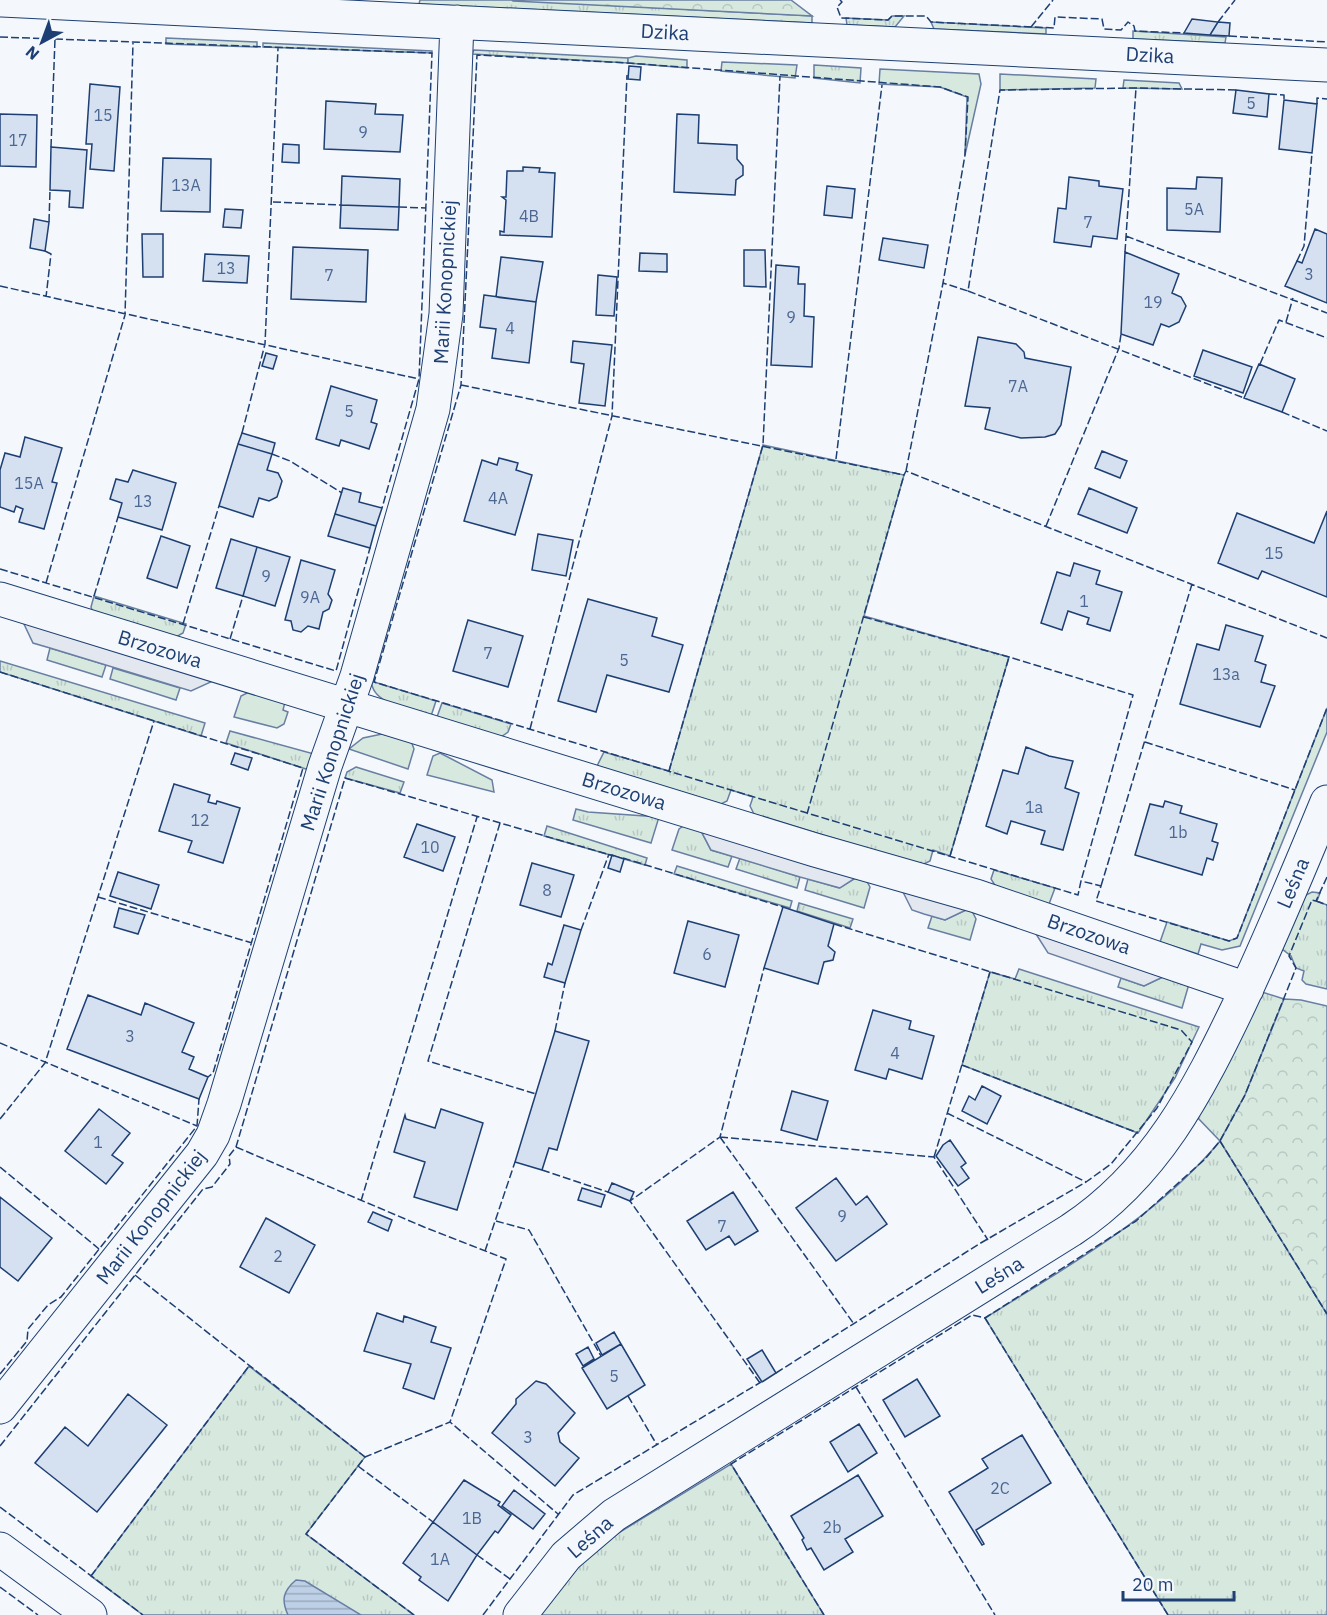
<svg xmlns="http://www.w3.org/2000/svg" width="1327" height="1615" viewBox="0 0 1327 1615" font-family="'IBM Plex Sans',sans-serif">
  <style>
    .grass { fill: url(#grass-tufts); stroke: #687fa3; stroke-width: 1.5 }
    .forest { fill: url(#forest-crowns); stroke: #687fa3; stroke-width: 1.5 }
    .garden { fill: #d7e8df; stroke: #687fa3; stroke-width: 1.5 }
    .parking { fill: #e3e8f0; stroke: #687fa3; stroke-width: 1.5 }
    .water { fill: url(#water-rules); stroke: #687fa3; stroke-width: 1.5 }
    .building { fill: #d5e0f0; stroke: #1d3f73; stroke-width: 1.5 }
    .lines { fill: none; stroke-linecap: round; stroke-linejoin: round }
    .minor-casing { stroke: #1d3f73; stroke-width: 35 }
    .minor { stroke: #f4f7fb; stroke-width: 33 }
    .fence { stroke: #1d3f73; stroke-width: 1.5; stroke-dasharray: 8 3; stroke-linecap: butt }
    .labels { text-anchor: middle; stroke-width: 4.5; stroke-linejoin: round; paint-order: stroke }
    .number-label { font-size: 16px; fill: #4b6792 }
    .street-label { font-size: 20px; fill: #1d3f73; stroke: #f4f7fb }
  </style>
  <defs>
    <pattern id="grass-tufts" width="24" height="20" patternUnits="userSpaceOnUse" patternTransform="scale(1.5)"><rect width="24" height="20" fill="#d7e8df"/><path d="M3 7l-1-3M5 7V3M7 7l1-3M15 17l-1-3M17 17v-4M19 17l1-3" fill="none" stroke="#b8c8c3"/></pattern>
    <pattern id="forest-crowns" width="20" height="18" patternUnits="userSpaceOnUse" patternTransform="scale(1.5)"><rect width="20" height="18" fill="#d7e8df"/><path d="M2 6a3 3 0 1 1 6 0M12 15a3 3 0 1 1 6 0" fill="none" stroke="#b8c8c3"/></pattern>
    <pattern id="water-rules" width="6" height="5" patternUnits="userSpaceOnUse" patternTransform="scale(1.5)"><rect width="6" height="5" fill="#bed0e5"/><path d="M0 2.5h6" fill="none" stroke="#9aaabe"/></pattern>
  </defs>
  <rect width="100%" height="100%" fill="#f4f7fb"/>
  <path class="grass" d="M420,0H512L812,16V23L419,4Z
    M892,16H904L895,27L847,25L846,18L888,20Z
    M931,22L1046,28V34L934,29Z
    M1133,31L1226,37L1225,43L1133,39Z
    M166,38L257,42V47L166,44Z
    M263,43L432,51V53L263,47Z
    M474,50L628,58V63L472,54Z
    M814,65L861,68L860,83L814,78Z
    M763,445L904,475L864,616L1009,657L950,856L933,850L930,861L922,865L754,814L750,806L753,797L731,790L727,801L721,804L597,766L604,752L669,771Z
    M94,596L186,624L183,633L176,637L93,613L91,607Z
    M0,661L205,723L201,736L0,672Z
    M372,676L375,677L374,682L436,701L431,716C412,710 366,704 372,676Z
    M442,703L511,724L508,732L501,737L437,717Z
    M230,731L314,754L309,770L226,743Z
    M356,767L404,782L400,793L345,778L347,772Z
    M576,809L588,812L659,817L651,843L573,820Z
    M685,825L700,829L711,850L732,856L728,867L672,850L679,829Z
    M547,826L647,858L645,865L544,836Z
    M740,858L800,877L797,888L736,869Z
    M677,866L792,901L790,908L674,874Z
    M994,870L1055,888L1049,904L996,887L991,879Z
    M857,877L866,880L870,887L864,908L805,890L808,879L839,888Z
    M1312,892L1320,893L1317,901L1327,905V989L1306,984L1302,980L1304,971L1296,968L1291,956L1282,949L1304,896Z
    M799,903L853,919L850,928L797,911Z
    M966,910L972,911L976,919L970,940L928,928L932,916L945,920Z
    M1019,969L1199,1027L1175,1078L1138,1133L962,1065L990,972L1015,979Z
    M1165,976L1189,984L1182,1008L1118,987L1121,978L1144,986Z
    M1262,992L1284,999L1245,1095L1220,1141L1327,1314V1615H1168L985,1318C1068,1266 1156,1218 1220,1141L1197,1117Z
    M249,1366L365,1457L306,1534L414,1615H143L91,1576Z
    M731,1464L824,1615H539L586,1558L607,1540Z"/>
  <path class="forest" d="M512,0H791L812,16L513,1Z
    M1284,999L1301,1000L1327,1006V1314L1220,1141L1245,1095Z"/>
  <path class="garden" d="M636,56L687,60V68L628,63V58Z
    M722,62L797,65L795,78L721,71Z
    M880,69L979,74L981,84L965,155L967,97L940,87L879,84Z
    M1000,74L1096,79L1095,88L1000,90Z
    M1124,80L1179,83L1182,89L1123,88Z
    M50,648L106,665L102,677L47,660Z
    M113,668L180,688L176,700L110,679Z
    M249,692L285,702L283,710L288,712L284,724L277,728L234,717L241,696Z
    M1327,708V732L1240,946L1222,950L1201,944L1198,954L1160,942L1167,922L1229,941L1237,938Z
    M382,734L411,741L414,749L408,769L349,749L363,738Z
    M440,753L492,780L494,792L427,775L433,756Z"/>
  <path class="parking" d="M23,622L213,681L191,691L50,648L33,643Z
    M700,829L857,877L840,888L800,877L711,850Z
    M902,890L966,910L945,920L924,914L912,910Z
    M1036,934L1165,976L1144,986L1048,953Z"/>
  <path class="water" d="M296,1580L305,1581L361,1615H288C281,1600 283,1591 296,1580Z"/>
  <path class="building" d="M1192,19L1218,22L1210,35L1184,33Z
    M1218,22L1230,23L1229,36L1210,35Z
    M629,66L641,67L640,80L628,79Z
    M90,84L120,87L114,171L90,169L92,144H86Z
    M1236,90L1269,94L1267,117L1233,113Z
    M1284,100L1317,104L1312,153L1279,149Z
    M326,101L376,104L375,114L403,115L400,152L324,149Z
    M0,114L37,115L36,167L0,166Z
    M677,114L699,115L698,143L737,145V159L743,166V175L736,180L735,195L674,192Z
    M283,144L299,145V163L282,162Z
    M51,147L87,150L83,208L69,207L70,191L50,190Z
    M163,158L211,159L210,212L161,211Z
    M523,167L540,168L539,172L555,173L552,237L500,235V231L504,232L506,200L502,197H506L507,171H523Z
    M342,176L400,179L399,207L341,205Z
    M1069,177L1099,181V186L1123,189L1117,239L1093,236L1091,247L1054,242L1058,208L1066,209Z
    M1197,177L1222,178L1220,232L1167,230V188L1196,189Z
    M827,186L855,189L852,218L824,215Z
    M341,205L399,207L398,230L340,228Z
    M225,209L243,210L241,228L223,227Z
    M34,219L49,222L45,251L30,248Z
    M1315,229L1327,234V303L1285,286L1297,261L1302,263Z
    M142,234H163V277H143Z
    M883,238L928,245L924,268L879,260Z
    M293,247L368,250L366,302L291,299Z
    M744,250H765L766,287L744,286Z
    M1125,252L1179,274L1172,293L1181,297L1186,306L1179,322L1169,327L1161,324L1153,345L1121,334Z
    M640,253L667,254V272L639,271Z
    M205,254L249,256L247,283L203,281Z
    M501,257L543,262L536,302L496,297Z
    M776,265L799,267L798,284H805L804,316L814,317L812,367L771,365Z
    M598,275L617,277L614,316L596,315Z
    M484,295L536,302L529,363L492,358L496,329L480,327Z
    M978,337L1016,344L1024,352L1025,358L1071,367L1061,425L1055,434L1045,437L1021,438L985,429L990,408L965,406Z
    M573,341L612,345L605,406L579,403L584,364L571,362Z
    M1203,350L1252,367L1243,393L1194,376Z
    M266,353L277,356L273,369L262,366Z
    M1259,364L1295,379L1282,412L1244,398Z
    M331,386L377,400L371,422L377,424L369,449L341,440L339,446L316,439Z
    M242,433L275,443L272,454L238,444Z
    M25,437L62,448L52,482L57,483L44,529L19,522L23,509L16,506L14,512L0,507V470L5,453L20,457Z
    M238,444L272,454L267,470L278,473L282,481L277,497L269,501L259,498L253,517L219,506Z
    M1102,451L1127,461L1120,478L1095,468Z
    M499,458L518,463L516,470L532,475L515,535L464,521L482,460L497,465Z
    M133,470L176,483L162,530L118,517L122,503L110,499L116,479L128,482Z
    M343,488L361,493L359,502L382,508L376,526L335,514Z
    M1089,488L1137,508L1127,533L1078,514Z
    M1327,511V597L1262,571L1258,579L1218,563L1237,513L1314,543Z
    M335,514L376,526L370,548L328,536Z
    M538,534L573,540L566,576L532,570Z
    M161,536L190,546L177,588L147,578Z
    M231,539L257,547L243,596L216,588Z
    M257,547L290,557L275,606L243,596Z
    M301,560L335,570L328,594L332,600L329,609L323,612L319,629L308,626L301,632L293,630L291,621L285,620Z
    M1074,563L1100,571L1096,584L1122,592L1110,631L1087,624L1089,618L1068,611L1062,630L1041,623L1057,572L1070,576Z
    M588,599L657,618L652,636L683,645L669,692L607,675L596,712L558,701Z
    M468,620L523,636L508,687L453,671Z
    M1226,625L1263,636L1255,661L1266,665L1261,682L1275,686L1260,727L1180,704L1197,644L1219,650Z
    M1026,747L1049,756L1073,761L1065,788L1079,793L1063,850L1041,844L1045,831L1011,821L1007,834L986,826L1003,770L1018,774Z
    M235,753L252,758L248,770L231,764Z
    M174,784L210,795L208,802L216,804L217,801L240,808L223,863L188,852L192,841L159,831Z
    M1165,801L1182,806L1180,813L1217,824L1212,841L1218,843L1213,860L1207,858L1202,875L1135,855L1150,804L1163,807Z
    M417,824L455,837L443,871L404,857Z
    M612,855L624,859L620,872L608,868Z
    M532,863L574,875L561,917L520,905Z
    M118,872L159,885L151,909L110,896Z
    M783,907L834,924L828,946L835,952L833,960L824,962L818,984L764,968Z
    M119,908L145,915L138,934L114,927Z
    M688,921L739,935L725,987L674,973Z
    M564,925L581,930L565,983L544,977L548,963L552,965Z
    M88,995L141,1015L145,1003L194,1023L182,1052L194,1057L189,1069L208,1077L199,1099L67,1049Z
    M873,1010L911,1021L909,1029L934,1036L922,1079L889,1069L886,1079L855,1070Z
    M555,1031L589,1041L557,1150L549,1148L542,1170L515,1162Z
    M982,1086L1001,1096L987,1124L962,1111L969,1096L975,1100Z
    M792,1091L828,1101L817,1140L781,1130Z
    M99,1109L130,1133L112,1155L123,1163L106,1184L65,1151Z
    M441,1109L483,1123L457,1210L414,1197L425,1162L394,1152L405,1115L406,1119L435,1128Z
    M950,1140L966,1163L961,1167L969,1178L958,1186L936,1156L943,1145Z
    M836,1178L856,1205L867,1196L887,1224L836,1261L796,1208Z
    M612,1183L634,1192L630,1201L608,1192Z
    M582,1188L605,1195L601,1207L578,1200Z
    M733,1192L758,1231L735,1245L729,1236L706,1250L687,1221Z
    M0,1197L52,1238L18,1281L0,1267Z
    M373,1212L392,1220L388,1231L368,1222Z
    M266,1218L315,1245L289,1293L240,1267Z
    M377,1313L403,1322L404,1316L436,1327L431,1342L451,1348L434,1399L403,1388L411,1364L364,1351Z
    M614,1332L621,1344L602,1355L596,1343Z
    M621,1344L645,1385L607,1409L582,1368Z
    M588,1347L594,1359L583,1366L576,1354Z
    M762,1350L776,1373L762,1382L747,1359Z
    M917,1379L940,1416L905,1437L883,1400Z
    M536,1381L546,1384L575,1413L558,1433L560,1442L579,1458L555,1486L492,1433L516,1404V1399Z
    M128,1394L167,1425L97,1512L35,1463L65,1427L88,1446Z
    M859,1424L877,1453L848,1472L830,1442Z
    M1022,1435L1051,1483L976,1530L984,1544L982,1545L949,1492L988,1468L982,1459Z
    M858,1475L883,1516L845,1539L853,1552L824,1570L811,1548L807,1550L802,1540L804,1538L791,1516Z
    M464,1480L500,1502L498,1505L511,1515L498,1533L495,1531L477,1555L433,1522Z
    M514,1490L545,1514L533,1529L502,1506Z
    M433,1522L477,1555L448,1601L419,1580L421,1577L403,1563Z"/>
  <g class="lines">
    <defs>
      <path id="minor" d="M2,0L1327,65
        M0,599L815,850L976,896L1247,989
        M0,1407L202,1154L213,1135L224,1104L325,766L357,676L433,409L446,314L457,22
        M0,1549L90,1615
        M520,1615L566,1556L614,1515L1071,1230C1155,1175 1198,1091 1240,1003C1271,937 1299,870 1327,802"/>
    </defs>
    <use href="#minor" class="minor-casing"/>
    <use href="#minor" class="minor"/>
    <path class="fence" d="M840,0L842,2L837,7L841,18L888,20L892,16H926L931,22L1054,28L1055,17L1102,19L1104,29L1121,30L1128,22L1134,26L1135,31L1184,33
      M1218,22L1235,0
      M1031,27L1053,0
      M1229,36L1327,42
      M0,37L432,53L419,379L382,508
      M1236,90L1136,88L1000,90L968,291L943,283L965,155L968,97L940,87L628,63L477,55L461,385L374,682L1078,895L1081,881L1101,886L1096,901L1229,941L1237,938L1327,708
      M1269,94L1284,95V100
      M1317,104V98L1327,99
      M51,147L55,39
      M273,202L341,205
      M399,207L426,208
      M49,222L50,190
      M1126,236L1327,313
      M45,251L51,254L46,297
      M1125,252L1136,88
      M1297,261L1304,246L1312,153
      M0,286L419,379
      M968,291L1244,398
      M1286,322L1293,298
      M1260,364L1279,320L1327,338
      M461,385L904,475L906,471L1327,638
      M1282,412L1327,431
      M242,433L265,344L278,48
      M272,454L290,461L342,493
      M836,459L882,85
      M906,471L943,283
      M1046,526L1119,348L1121,334
      M0,569L336,671L370,548
      M46,583L125,315L133,43
      M94,596L118,517
      M864,617L1009,657L1133,695L1081,881
      M183,624L219,506
      M230,639L243,596
      M0,672L303,768L213,1073L208,1077
      M530,729L612,416L627,75
      M1145,742L1295,790
      M669,771L763,445L780,76
      M807,814L904,475
      M500,823L428,1061L536,1094
      M950,856L1009,657
      M623,858L783,907
      M1101,886L1192,584
      M98,897L252,943
      M1316,901L1327,905
      M581,930L609,854
      M555,1031L565,983
      M0,1043L197,1126
      M962,1065L1138,1133
      M947,1113L1086,1182
      M0,1119L45,1063L154,721
      M720,1137L934,1157L988,1240
      M720,1137L854,1324
      M1220,1141L1327,1314
      M236,1147L424,1227L506,1259L450,1422
      M934,1157L990,972
      M0,1167L99,1249
      M542,1170L608,1192
      M361,1201L477,817
      M496,1221L529,1230L601,1356
      M485,1251L515,1162
      M135,1275L365,1457
      M985,1318L1168,1615
      M776,1373L979,1244L1086,1182L1111,1164L1157,1108L1192,1042L1181,1030L834,924
      M0,1374L27,1341L28,1329L48,1305L61,1297L197,1126L199,1099
      M760,1383L630,1201L720,1137L764,968
      M856,1387L995,1615
      M628,1396L657,1445
      M0,1446L203,1189L212,1187L230,1164L229,1156L236,1147L345,778L614,856
      M358,1466L433,1522
      M0,1507L143,1615
      M477,1555L510,1579
      M91,1576L249,1366
      M0,1587L38,1615
      M414,1615L306,1534L365,1457L450,1422L558,1514
      M483,1615L573,1495L761,1382
      M824,1615L731,1464L972,1315L985,1318L1136,1221L1205,1159L1220,1141L1245,1095L1296,968L1289,956L1312,900L1316,901L1327,877"/>
  </g>
  <g class="labels">
    <g class="number-label">
      <text x="1251" y="109">5</text>
      <text x="103" y="121">15</text>
      <text x="363" y="138">9</text>
      <text x="18" y="146">17</text>
      <text x="186" y="191">13A</text>
      <text x="1194" y="215">5A</text>
      <text x="529" y="222">4B</text>
      <text x="1088" y="228">7</text>
      <text x="226" y="274">13</text>
      <text x="1309" y="280">3</text>
      <text x="329" y="281">7</text>
      <text x="1153" y="308">19</text>
      <text x="791" y="323">9</text>
      <text x="510" y="334">4</text>
      <text x="1018" y="392">7A</text>
      <text x="349" y="417">5</text>
      <text x="29" y="489">15A</text>
      <text x="498" y="504">4A</text>
      <text x="143" y="507">13</text>
      <text x="1274" y="559">15</text>
      <text x="266" y="582">9</text>
      <text x="310" y="603">9A</text>
      <text x="1084" y="607">1</text>
      <text x="488" y="659">7</text>
      <text x="624" y="666">5</text>
      <text x="1226" y="680">13a</text>
      <text x="1034" y="813">1a</text>
      <text x="200" y="826">12</text>
      <text x="1178" y="838">1b</text>
      <text x="430" y="853">10</text>
      <text x="547" y="896">8</text>
      <text x="707" y="960">6</text>
      <text x="130" y="1042">3</text>
      <text x="895" y="1059">4</text>
      <text x="98" y="1148">1</text>
      <text x="842" y="1222">9</text>
      <text x="722" y="1232">7</text>
      <text x="278" y="1262">2</text>
      <text x="614" y="1382">5</text>
      <text x="528" y="1443">3</text>
      <text x="1000" y="1494">2C</text>
      <text x="472" y="1524">1B</text>
      <text x="832" y="1533">2b</text>
      <text x="440" y="1565">1A</text>
    </g>
    <g class="street-label">
      <text transform="translate(665 32) rotate(3)" y="7">Dzika</text>
      <text transform="translate(1150 55) rotate(3)" y="7">Dzika</text>
      <text transform="translate(445 282) rotate(-87)" y="7">Marii Konopnickiej</text>
      <text transform="translate(160 649) rotate(17)" y="7">Brzozowa</text>
      <text transform="translate(332 752) rotate(-72)" y="7">Marii Konopnickiej</text>
      <text transform="translate(624 791) rotate(17)" y="7">Brzozowa</text>
      <text transform="translate(1293 883) rotate(-67)" y="7">Leśna</text>
      <text transform="translate(1089 934) rotate(19)" y="7">Brzozowa</text>
      <text transform="translate(151 1217) rotate(-52)" y="7">Marii Konopnickiej</text>
      <text transform="translate(999 1275) rotate(-32)" y="7">Leśna</text>
      <text transform="translate(590 1537) rotate(-41)" y="7">Leśna</text>
    </g>
  </g>
  <g transform="translate(42 42) rotate(221)" stroke="#f4f7fb" stroke-width="4.5" paint-order="stroke">
  <path d="M0-4.5L10 22L0 15L-10 22Z" fill="#1d3f73"/>
  <text y="-9" font-size="16" font-weight="bold" text-anchor="middle" fill="#1d3f73">N</text>
  </g>
  <path d="M1123 1591v9h111v-9" fill="none" stroke="#1d3f73" stroke-width="3"/>
  <text x="1132" y="1591" font-size="18" fill="#1d3f73" stroke="#f4f7fb" stroke-width="4.5" paint-order="stroke">20 m</text>
</svg>
